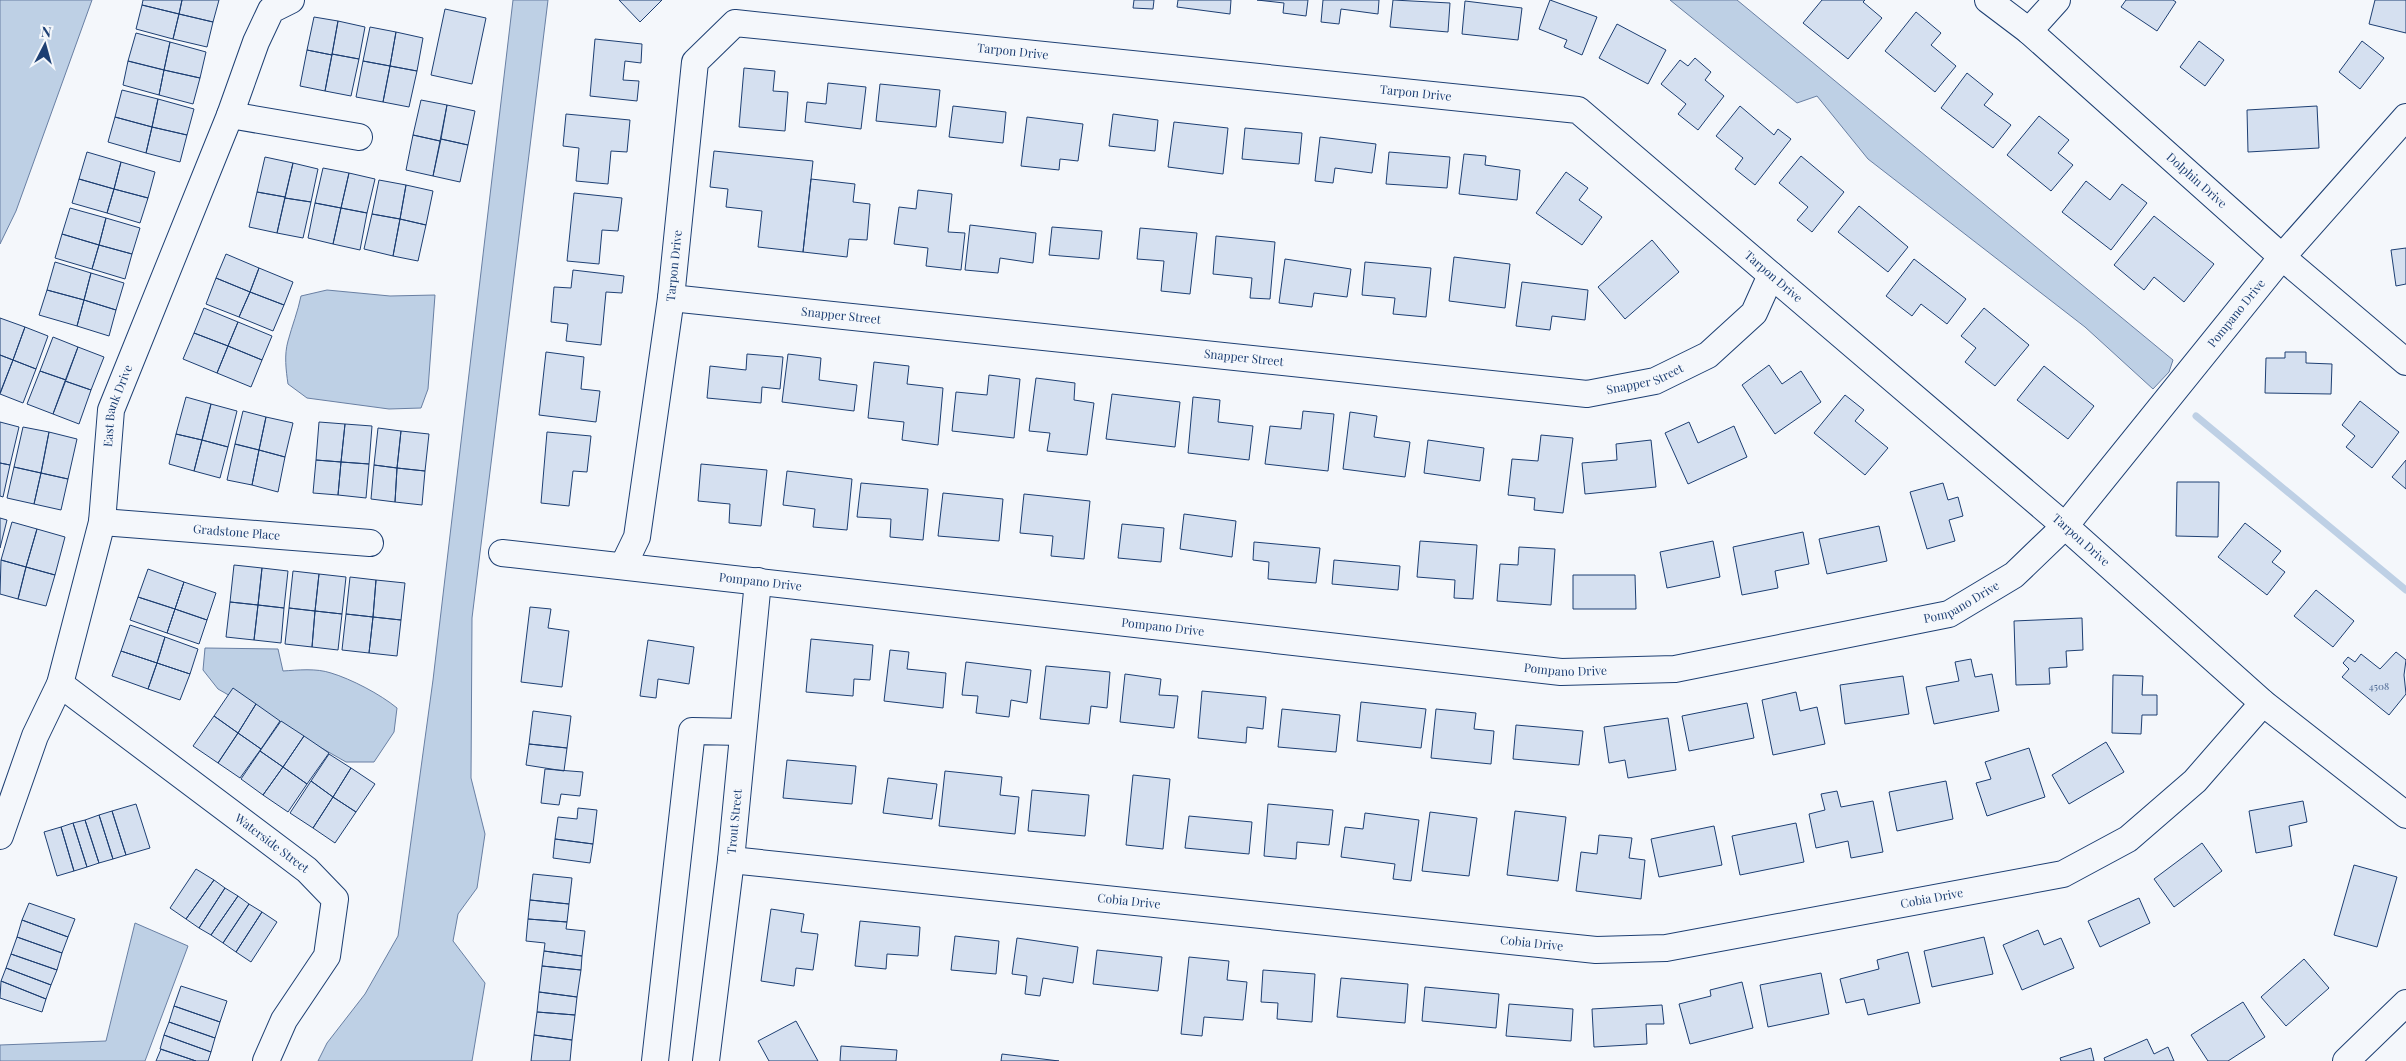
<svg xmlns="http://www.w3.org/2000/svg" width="2406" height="1061" viewBox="0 0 2406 1061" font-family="'Playfair Display',serif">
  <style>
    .water { fill: #bed0e5; stroke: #687fa3 }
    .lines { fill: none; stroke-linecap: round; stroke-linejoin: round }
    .stream { stroke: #bed0e5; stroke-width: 7 }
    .building { fill: #d5e0f0; stroke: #1d3f73 }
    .minor-casing { stroke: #1d3f73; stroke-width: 28 }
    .minor { stroke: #f4f7fb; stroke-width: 26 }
    .labels { text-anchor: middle; stroke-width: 4; stroke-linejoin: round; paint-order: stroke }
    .number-label { font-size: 10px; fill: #4b6792 }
    .street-label { font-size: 12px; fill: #1d3f73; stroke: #f4f7fb }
  </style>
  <rect width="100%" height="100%" fill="#f4f7fb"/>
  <path class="water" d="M0,0H92L16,211L0,244Z
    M513,0H548L472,618L471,778L485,834L477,888L458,914L453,941L485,983L472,1061H318L327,1043L365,994L398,936L433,680Z
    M1670,0H1737L2173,360L2169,372L2153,389L2085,327L1868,159L1817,96L1797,103Z
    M327,290L390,296L435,295L428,389L421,408L389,409L307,398L288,384C286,370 284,355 288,341C292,326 298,311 301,296Z
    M205,648L278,649L283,671C298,670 316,668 331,673C351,679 380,694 397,708L394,732L374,762H346L218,689L203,670Z
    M135,923L188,946L145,1061H0V1045L106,1041Z"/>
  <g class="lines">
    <path class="stream" d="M2196,416L2406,590"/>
  </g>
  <path class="building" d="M143,0H182L179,14L142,5Z
    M182,0H219L213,22L179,14Z
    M619,0H662L640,22Z
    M1134,0H1154L1153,9L1133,8Z
    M1178,0H1231L1230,14L1177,7Z
    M1257,0H1308L1306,16L1283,13L1284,3Z
    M1323,0H1379L1378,14L1341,9L1339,24L1321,22Z
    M1393,0L1450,3L1448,32L1390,27Z
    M1550,0L1597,17L1582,55L1564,47L1567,40L1539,29Z
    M1822,0H1865L1863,2L1882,18L1848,59L1803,23Z
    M2126,0H2173L2176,2L2157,31L2121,7Z
    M2375,0H2406V33L2369,24Z
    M1465,1L1522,8L1518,40L1462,34Z
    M142,5L179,14L173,39L136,29Z
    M445,9L486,18L472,84L431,75Z
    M1916,12L1941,33L1931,45L1956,66L1935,92L1885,51Z
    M179,14L213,22L207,47L173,39Z
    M314,17L338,21L332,55L307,50Z
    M338,21L365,27L359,59L332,54Z
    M1617,24L1666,50L1648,84L1599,58Z
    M370,27L396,32L390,66L363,61Z
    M396,32L423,38L417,71L390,66Z
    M136,33L170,42L164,70L128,61Z
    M595,39L642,44L641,63L625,61L623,80L639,81L637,101L590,96Z
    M2199,41L2224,60L2205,86L2180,67Z
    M2362,41L2384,58L2360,89L2339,72Z
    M170,42L206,52L200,78L164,70Z
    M307,50L332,55L325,91L300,86Z
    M332,54L359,59L351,96L325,91Z
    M1695,58L1711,72L1705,80L1724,96L1698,130L1678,114L1686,104L1661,84L1680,60L1688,66Z
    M128,61L164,70L159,95L123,85Z
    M363,61L390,66L383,102L356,97Z
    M390,66L417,71L409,107L383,102Z
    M744,68L775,71L773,91L788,92L785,131L739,127Z
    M164,70L200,78L193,104L159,95Z
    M1967,73L1993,94L1984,105L2011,125L1993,148L1941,108Z
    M828,83L866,87L861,129L805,122L807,102L826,104Z
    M880,84L940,90L936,127L876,121Z
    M122,90L158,99L152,127L115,117Z
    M158,99L194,109L187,135L152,127Z
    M421,100L447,105L440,141L413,135Z
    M447,105L475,111L468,145L441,139Z
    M953,106L1006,112L1003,143L949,137Z
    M1740,106L1774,135L1778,129L1791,139L1755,185L1735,169L1743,158L1716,136Z
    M2317,106L2319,148L2248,152L2247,110Z
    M566,114L630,120L627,152L611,151L608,184L576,181L579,148L563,146Z
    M1113,114L1158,120L1155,151L1109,146Z
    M2039,116L2069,140L2058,153L2073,165L2051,191L2007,155Z
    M115,117L152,127L146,153L108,142Z
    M1027,117L1083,124L1078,161L1060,159L1059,170L1021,166Z
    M1174,122L1228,128L1223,174L1168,167Z
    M152,127L187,135L180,162L146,153Z
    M1245,128L1302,133L1299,164L1242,159Z
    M413,135L440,141L433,176L406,170Z
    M1320,137L1376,144L1372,173L1335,168L1333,183L1315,181Z
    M441,139L468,145L460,182L433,176Z
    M714,151L813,161L803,252L758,247L762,211L726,207L728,189L710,187Z
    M87,152L121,162L114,189L79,179Z
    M1389,152L1450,157L1447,188L1386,184Z
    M1464,154L1486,156L1485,165L1520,170L1517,200L1459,194Z
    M1801,156L1844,192L1812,232L1797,220L1808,207L1779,183Z
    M265,157L293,163L285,197L257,192Z
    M121,162L155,172L148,198L114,189Z
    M293,163L318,169L311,202L285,198Z
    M323,168L349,173L341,208L315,203Z
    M1566,172L1588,188L1579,200L1602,217L1582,245L1536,213Z
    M349,173L375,179L367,213L341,208Z
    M79,179L114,189L107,213L72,203Z
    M811,179L855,184L853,202L870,204L867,240L849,239L847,257L803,252Z
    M379,180L406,185L400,219L372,214Z
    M2086,181L2110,200L2122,184L2147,203L2111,250L2062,212Z
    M406,185L433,191L426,225L400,219Z
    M114,189L148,198L140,223L107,213Z
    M918,190L952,194L948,232L965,233L961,270L926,266L928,248L894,244L899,207L916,209Z
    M257,192L285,197L277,233L249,227Z
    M574,193L622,198L618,231L602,230L599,264L567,261Z
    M285,198L311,202L303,238L277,233Z
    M315,203L341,208L333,244L308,238Z
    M1859,206L1908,247L1888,272L1838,232Z
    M70,208L106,218L99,245L62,234Z
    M341,208L367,213L360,250L333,244Z
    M372,214L400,219L393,256L364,249Z
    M2154,216L2214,264L2184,302L2154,277L2144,290L2114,265Z
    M106,218L140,228L132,254L99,245Z
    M400,219L426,225L418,261L393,256Z
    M970,225L1036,233L1033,263L1000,258L998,273L965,270Z
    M1052,227L1102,231L1099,259L1049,255Z
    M1140,228L1197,233L1190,294L1161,291L1164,261L1137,259Z
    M62,234L99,245L92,269L55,258Z
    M1216,236L1275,242L1270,299L1250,298L1252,278L1213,274Z
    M1652,240L1679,272L1625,319L1598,287Z
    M99,245L132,254L125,279L92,269Z
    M2406,248V284L2396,286L2391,250Z
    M226,254L259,268L250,292L216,278Z
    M1454,257L1510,264L1505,308L1449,301Z
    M1285,259L1351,269L1347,297L1314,293L1312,307L1279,303Z
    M1914,259L1966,299L1947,324L1921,304L1912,316L1886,296Z
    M55,262L91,273L84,300L47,290Z
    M1365,262L1431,268L1426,317L1393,314L1395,298L1362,295Z
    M259,268L293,282L284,305L250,292Z
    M573,270L624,276L622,293L606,292L601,345L566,341L568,324L551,322L554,287L571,288Z
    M91,273L124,283L116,310L84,300Z
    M216,278L250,292L239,317L206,304Z
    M1522,282L1588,290L1585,320L1552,316L1550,330L1516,326Z
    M47,290L84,300L77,326L39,315Z
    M250,292L284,305L273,331L239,317Z
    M84,300L116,310L109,336L77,326Z
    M204,308L238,322L228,346L194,333Z
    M1984,308L2029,345L1995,386L1965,362L1976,348L1961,336Z
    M0,318L25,327L13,360L0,355Z
    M238,322L272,336L262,360L228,346Z
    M25,327L48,336L36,369L13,360Z
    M194,333L228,346L217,373L183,359Z
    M53,337L78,347L66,380L40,371Z
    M228,346L262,360L251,387L217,373Z
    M78,347L104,357L91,390L65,381Z
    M546,352L584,357L581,389L600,391L596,422L539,415Z
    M2285,352H2306V363L2332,364L2331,394L2265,393L2266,358H2285Z
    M747,354L783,357L780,389L762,387L761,403L707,398L710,366L746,370Z
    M788,354L821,358L819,380L857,385L854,411L782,402Z
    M0,355L13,360L0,393Z
    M13,360L36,369L23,403L0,394Z
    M874,362L909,366L907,384L943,388L938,445L902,440L904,422L868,418Z
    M1769,365L1782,384L1801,371L1821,402L1775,434L1742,385Z
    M2044,366L2094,406L2068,439L2017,400Z
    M40,371L66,380L53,414L27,404Z
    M989,375L1020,379L1014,438L952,431L956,392L987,395Z
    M1036,378L1075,383L1074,400L1094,403L1087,455L1047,451L1050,433L1029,431Z
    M65,381L91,390L79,424L53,414Z
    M1112,394L1180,402L1175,447L1106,439Z
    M1845,395L1864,410L1855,421L1888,448L1865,475L1814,433Z
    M186,397L211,404L202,440L176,434Z
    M1193,397L1220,400L1218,422L1253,426L1249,460L1188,453Z
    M2360,401L2399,432L2372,468L2346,447L2355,436L2342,425Z
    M211,404L237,411L228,447L202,440Z
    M243,411L266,417L259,450L235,444Z
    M1303,411L1334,414L1328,471L1265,464L1270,426L1301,429Z
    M1350,412L1377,416L1374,437L1410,442L1405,477L1343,469Z
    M266,417L293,423L285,457L259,450Z
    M0,422L19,427L10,465L0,463Z
    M319,422L345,424L341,462L316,460Z
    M1689,422L1698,443L1734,426L1747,457L1688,484L1665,433Z
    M345,424L372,426L369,464L341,462Z
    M23,427L49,432L41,473L14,467Z
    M378,428L401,431L397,468L374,465Z
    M401,431L429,434L425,471L397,468Z
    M49,432L77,439L68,479L41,473Z
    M547,432L591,436L587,472L573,471L569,506L541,503Z
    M176,434L202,440L194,471L169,464Z
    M1541,435L1573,438L1563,513L1534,510L1535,498L1508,495L1512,459L1538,461Z
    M202,440L228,447L220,478L194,471Z
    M1428,440L1484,448L1480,481L1424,473Z
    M1651,440L1656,487L1585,494L1582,463L1617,460L1616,444Z
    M235,444L259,450L252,485L227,480Z
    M259,450L285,457L278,492L252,485Z
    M316,460L341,462L338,495L313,493Z
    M2406,460V489L2392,477Z
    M341,462L369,464L366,498L338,495Z
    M0,463L10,465L3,497L0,496Z
    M701,464L767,470L761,526L729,523L730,504L698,501Z
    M374,465L397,468L395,502L371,499Z
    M14,467L41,473L34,504L7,498Z
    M397,468L425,471L422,505L395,502Z
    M787,471L852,479L847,530L813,527L815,509L783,505Z
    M41,473L68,479L61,510L34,504Z
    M2177,482H2219L2218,537L2176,536Z
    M861,483L928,489L923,540L890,537L891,519L857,517Z
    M1943,483L1948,500L1958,497L1963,516L1949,520L1955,541L1927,549L1910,492Z
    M943,493L1003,499L999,541L938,536Z
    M1024,494L1090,501L1084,559L1051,556L1053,536L1020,533Z
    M1184,514L1236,521L1232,557L1180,549Z
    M0,518L7,520L0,548Z
    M12,522L37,529L26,567L1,560Z
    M2245,523L2281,551L2272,562L2285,572L2267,595L2218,557Z
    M1122,524L1164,528L1161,562L1118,558Z
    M1879,526L1887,561L1827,574L1819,539Z
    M37,529L65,537L55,575L26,567Z
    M1803,532L1809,564L1775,571L1778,588L1742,595L1733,547Z
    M1420,541L1477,545L1473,599L1454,598L1455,580L1417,577Z
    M1713,541L1720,577L1667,588L1660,552Z
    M1254,542L1320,548L1316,583L1268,579L1269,562L1253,560Z
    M1519,547L1555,549L1551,605L1497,601L1500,564L1518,565Z
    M1,560L26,567L18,599L0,594Z
    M1334,560L1400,566L1398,590L1332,584Z
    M234,565L262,568L258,605L230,602Z
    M26,567L55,575L46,606L18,599Z
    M262,568L288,571L284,608L258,605Z
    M148,569L184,582L175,609L138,597Z
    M293,571L319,574L315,611L289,608Z
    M319,574L346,577L342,614L315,611Z
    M1573,575H1635L1636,609H1573Z
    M350,577L376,580L373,617L346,614Z
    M376,580L405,583L401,620L373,617Z
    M184,582L216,593L207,620L175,609Z
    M2316,590L2354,621L2333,647L2294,616Z
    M138,597L175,609L167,633L130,620Z
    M230,602L258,605L254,640L226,637Z
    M258,605L284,608L281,643L254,640Z
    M530,607L551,609L548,628L569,631L562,687L521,682Z
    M289,608L315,611L312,647L285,644Z
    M175,609L207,620L199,644L167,633Z
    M315,611L342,614L338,650L312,647Z
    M346,614L373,617L369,653L342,650Z
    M373,617L401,620L397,656L369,653Z
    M2082,618L2083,650L2066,651L2067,667L2049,668L2050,684L2016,685L2014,621Z
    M130,625L165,637L157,663L121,651Z
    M165,637L198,649L190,674L157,663Z
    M811,639L873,645L870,680L854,679L853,696L806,692Z
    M648,640L694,647L689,684L658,679L656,698L640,696Z
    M890,650L909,652L907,669L946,673L943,708L884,701Z
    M121,651L157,663L148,689L112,676Z
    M2396,652L2406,660L2404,675L2406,694L2389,715L2342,677L2349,669L2343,663L2348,657L2355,662L2361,654L2380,669Z
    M1971,659L1975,677L1992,674L1999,711L1934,724L1926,687L1959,681L1955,662Z
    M966,662L1031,670L1027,703L1011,700L1009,717L976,713L978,696L962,695Z
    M157,663L190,674L180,700L148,689Z
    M1046,666L1110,672L1107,708L1091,706L1089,724L1040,719Z
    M1125,674L1161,679L1159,695L1178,696L1174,728L1120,722Z
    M2113,675L2143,676L2142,695H2157V715H2142L2141,734L2112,733Z
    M1903,676L1909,714L1845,724L1840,685Z
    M233,688L256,704L238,733L214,716Z
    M1202,691L1266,697L1263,729L1247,727L1246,743L1198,738Z
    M1796,692L1800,711L1817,707L1825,744L1773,755L1762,700Z
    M1361,702L1426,709L1421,748L1357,741Z
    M1747,703L1754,738L1689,751L1682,716Z
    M256,704L280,721L261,749L238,733Z
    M1282,709L1340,715L1336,752L1278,747Z
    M1436,709L1476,713L1474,729L1494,731L1491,764L1431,758Z
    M533,711L571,716L567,748L529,744Z
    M214,716L238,733L218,763L193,746Z
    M1668,718L1676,770L1628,778L1625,760L1609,763L1604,727Z
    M281,721L304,736L283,767L260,751Z
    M1516,725L1583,731L1579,765L1513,759Z
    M238,733L261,749L240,778L218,763Z
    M304,736L329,753L307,784L283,767Z
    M2106,742L2124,772L2069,804L2052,775Z
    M529,744L567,748L564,771L526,765Z
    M2029,748L2045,797L1987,816L1976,783L1991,779L1985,762Z
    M260,751L283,767L263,795L241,779Z
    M329,754L351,768L333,797L311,781Z
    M787,760L856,766L852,804L783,798Z
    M283,767L307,784L288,812L263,795Z
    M351,768L375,784L356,812L333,797Z
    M545,769L583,772L580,796L561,794L559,805L541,803Z
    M945,771L1002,777L1000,795L1019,797L1015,834L939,826Z
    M1133,775L1170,779L1163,849L1126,845Z
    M888,778L937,784L932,819L883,813Z
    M311,781L333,797L313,828L290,813Z
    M1946,781L1953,819L1897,831L1889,792Z
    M1032,790L1089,795L1085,836L1028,831Z
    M1837,791L1841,807L1873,801L1883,852L1851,858L1848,841L1816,848L1809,814L1825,810L1821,794Z
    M333,797L356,812L335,843L313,828Z
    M2303,801L2307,822L2289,826L2292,846L2256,853L2249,811Z
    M136,804L150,848L126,855L112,811Z
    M1268,804L1333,810L1329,845L1297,842L1296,859L1264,856Z
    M578,808L597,810L593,844L555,839L558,817L577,819Z
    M112,811L126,855L113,859L99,815Z
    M1515,811L1566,817L1558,881L1507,875Z
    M1430,812L1477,818L1469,876L1422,871Z
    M1365,813L1419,820L1411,881L1393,879L1395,864L1341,857L1345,827L1363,829Z
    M99,815L113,859L99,863L85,820Z
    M1189,816L1252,822L1249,854L1185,848Z
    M85,820L99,863L87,867L73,823Z
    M73,823L87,867L74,871L61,827Z
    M1796,823L1804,862L1740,875L1732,836Z
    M1714,826L1722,865L1659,877L1651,839Z
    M61,827L74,871L57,876L44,832Z
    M1599,835L1632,838L1629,858L1645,860L1641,899L1576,891L1581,852L1597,854Z
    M555,839L593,844L590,863L553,858Z
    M2202,843L2222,871L2174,907L2154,879Z
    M2354,865L2397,877L2377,947L2334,935Z
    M196,869L214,880L186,919L170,908Z
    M533,874L572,878L569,904L530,900Z
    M214,880L225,888L199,928L186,919Z
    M225,888L238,896L211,935L199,928Z
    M238,896L249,904L223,943L211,935Z
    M2139,898L2150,923L2100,947L2088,921Z
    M530,900L569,904L567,922L528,919Z
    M29,903L75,919L68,937L22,920Z
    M249,904L262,912L236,952L223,943Z
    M771,909L804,914L801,932L818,934L813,970L796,968L794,986L761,981Z
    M262,912L277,922L251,962L236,952Z
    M528,919L567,922L566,929L585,931L582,956L544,951L545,943L526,941Z
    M22,920L68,937L62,953L17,937Z
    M860,921L920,927L918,956L887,954L886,969L855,966Z
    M2038,930L2044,945L2061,938L2074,968L2022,990L2003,945Z
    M955,936L999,941L996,974L951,970Z
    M17,937L62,953L57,970L11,954Z
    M1984,937L1993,974L1932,987L1924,951Z
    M1017,938L1078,947L1073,983L1043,978L1040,996L1025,994L1027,976L1012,974Z
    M1097,950L1162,957L1158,991L1093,984Z
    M544,951L582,956L581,970L542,966Z
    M1908,952L1920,1003L1868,1015L1864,999L1846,1003L1840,979L1879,969L1877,960Z
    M11,954L57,970L51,985L6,968Z
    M1189,957L1229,961L1227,980L1247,982L1243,1020L1204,1017L1202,1036L1181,1034Z
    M2304,959L2329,988L2286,1026L2261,997Z
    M542,966L581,970L577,997L539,992Z
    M6,968L51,985L46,999L1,981Z
    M1263,970L1315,974L1312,1022L1277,1019L1278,1003L1261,1002Z
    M1821,973L1829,1014L1768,1027L1760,985Z
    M1341,978L1408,984L1405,1023L1337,1017Z
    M1,981L46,999L42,1012L0,998Z
    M1742,982L1753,1028L1690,1044L1679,1004L1711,996L1710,990Z
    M181,986L227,1001L220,1022L174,1006Z
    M1425,987L1499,994L1496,1028L1422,1021Z
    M539,992L577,997L575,1015L537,1012Z
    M2243,1002L2265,1037L2228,1061H2208L2191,1035Z
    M1509,1004L1573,1009L1571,1041L1506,1036Z
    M1662,1005L1664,1024H1646L1647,1044L1594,1047L1592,1009Z
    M174,1006L220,1022L215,1038L169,1022Z
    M537,1012L575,1015L572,1040L534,1035Z
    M796,1021L818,1061H769L758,1041Z
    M169,1022L215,1038L211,1052L164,1035Z
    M164,1035L211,1052L208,1061H196L160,1049Z
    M534,1035L572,1040L570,1061H531Z
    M2147,1039L2154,1054L2168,1047L2174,1061H2105L2104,1058Z
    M841,1046L897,1050L896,1061H840Z
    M2091,1048L2094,1061H2061L2060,1058Z
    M161,1049L196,1061H156Z
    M1002,1054L1059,1061H1001Z"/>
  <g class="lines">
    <defs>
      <g id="minor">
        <path id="s1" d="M1988,0L2029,31L2282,257L2406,362"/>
        <path d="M2029,31L2057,0"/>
        <path d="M230,115L359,137"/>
        <path id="s2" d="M671,298L1587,394L1655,381L1708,355L1754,313L1771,275"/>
        <path id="s3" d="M102,522L370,543"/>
        <path id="s4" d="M502,553L1561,672L1675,669L1949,614L2014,575L2065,526L2282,257L2406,117"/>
        <path id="s5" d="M623,566L637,537L671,298L695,62L735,23L1578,110L2065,526L2263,703L2406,815"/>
        <path id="s6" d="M60,684L307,870L335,899L327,956L284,1020L266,1061"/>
        <path id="s7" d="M0,836L35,736L60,684L102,522L111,410L230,115L256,42L271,10L291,0"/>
        <path id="s8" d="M731,860L1596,950L1666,948L2063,874L2128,839L2195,781L2263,703"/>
        <path d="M655,1061L692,731L743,732"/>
        <path id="s9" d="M706,1061L731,860L758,581"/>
        <path d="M2346,1061L2406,1003"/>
      </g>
    </defs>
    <use href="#minor" class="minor-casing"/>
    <use href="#minor" class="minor"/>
  </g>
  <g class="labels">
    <g class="number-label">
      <text x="2379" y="690">4508</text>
    </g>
    <g class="street-label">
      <text dy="4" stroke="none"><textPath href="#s5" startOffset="846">Tarpon Drive</textPath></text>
      <text dy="4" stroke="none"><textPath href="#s5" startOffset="1251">Tarpon Drive</textPath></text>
      <text dy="4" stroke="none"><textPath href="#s1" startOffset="276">Dolphin Drive</textPath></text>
      <text dy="4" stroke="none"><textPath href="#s5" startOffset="306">Tarpon Drive</textPath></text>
      <text dy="4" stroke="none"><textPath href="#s5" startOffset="1671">Tarpon Drive</textPath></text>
      <text dy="4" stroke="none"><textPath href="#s4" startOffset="1879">Pompano Drive</textPath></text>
      <text dy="4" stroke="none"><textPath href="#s2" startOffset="171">Snapper Street</textPath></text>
      <text dy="4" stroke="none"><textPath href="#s2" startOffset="576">Snapper Street</textPath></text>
      <text dy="4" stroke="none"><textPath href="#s2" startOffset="981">Snapper Street</textPath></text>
      <text dy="4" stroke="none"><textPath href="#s7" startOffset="449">East Bank Drive</textPath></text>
      <text dy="4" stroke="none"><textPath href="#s3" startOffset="135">Gradstone Place</textPath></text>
      <text dy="4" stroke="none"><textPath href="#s5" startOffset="2076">Tarpon Drive</textPath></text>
      <text dy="4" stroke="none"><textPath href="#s4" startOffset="260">Pompano Drive</textPath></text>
      <text dy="4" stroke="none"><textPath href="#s4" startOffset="1475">Pompano Drive</textPath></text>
      <text dy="4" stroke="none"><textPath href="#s4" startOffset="665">Pompano Drive</textPath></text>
      <text dy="4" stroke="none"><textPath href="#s4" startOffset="1070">Pompano Drive</textPath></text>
      <text dy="4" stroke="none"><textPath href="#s9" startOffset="241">Trout Street</textPath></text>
      <text dy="4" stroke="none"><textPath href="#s6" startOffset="265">Waterside Street</textPath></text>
      <text dy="4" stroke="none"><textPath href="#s8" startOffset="1210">Cobia Drive</textPath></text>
      <text dy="4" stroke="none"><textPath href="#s8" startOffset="400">Cobia Drive</textPath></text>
      <text dy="4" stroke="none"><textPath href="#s8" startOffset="805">Cobia Drive</textPath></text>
    </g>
  </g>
  <g transform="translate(45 45) rotate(6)" stroke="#f4f7fb" stroke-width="4" paint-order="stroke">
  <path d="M0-4L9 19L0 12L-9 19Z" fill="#1d3f73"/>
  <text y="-8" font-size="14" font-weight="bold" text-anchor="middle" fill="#1d3f73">N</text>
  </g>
</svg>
